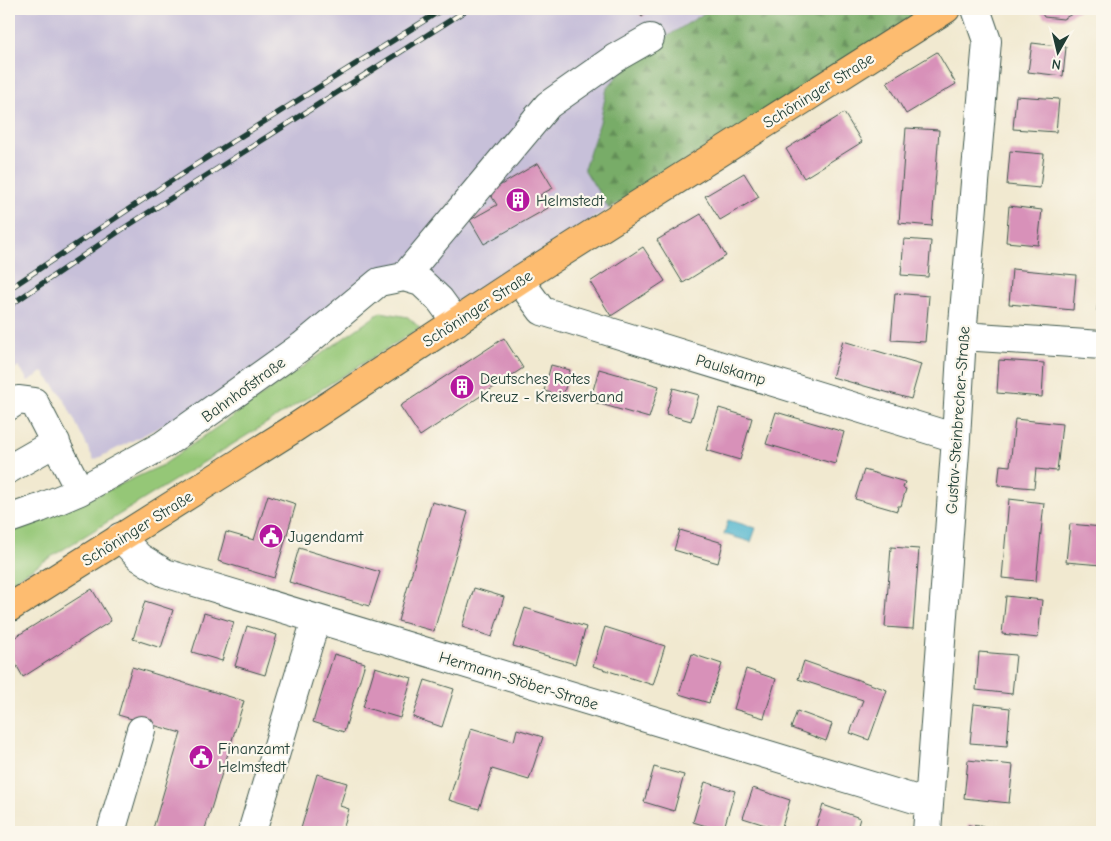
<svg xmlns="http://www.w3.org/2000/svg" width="1111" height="841" viewBox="0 0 1111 841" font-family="'Comic Neue',sans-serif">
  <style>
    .railway { fill: #c7c0d9 }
    .grass { fill: #95c777; stroke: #5a8256 }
    .forest { fill: url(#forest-firs); stroke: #4c744e }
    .water { fill: #4eb4cd; stroke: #367880 }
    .building { fill: #d891b9 }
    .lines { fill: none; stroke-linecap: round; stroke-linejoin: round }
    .minor-casing { stroke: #3e574b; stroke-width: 30 }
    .major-casing { stroke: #3e574b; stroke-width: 30 }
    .minor { stroke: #fff; stroke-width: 28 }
    .major { stroke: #fdbc70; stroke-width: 28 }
    .rail-casing { stroke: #1f3d34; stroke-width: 5.5 }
    .rail { stroke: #fbf7ec; stroke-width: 4; stroke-dasharray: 11; stroke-linecap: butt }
    .labels { text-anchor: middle; stroke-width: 4.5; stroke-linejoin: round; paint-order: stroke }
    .street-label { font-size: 16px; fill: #1f3d34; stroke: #fbf7ec }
    .poi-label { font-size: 16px; fill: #1f3d34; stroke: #fbf7ec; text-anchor: start }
  </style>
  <defs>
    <pattern id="forest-firs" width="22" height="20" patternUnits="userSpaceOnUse" patternTransform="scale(1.25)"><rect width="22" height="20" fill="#78ac68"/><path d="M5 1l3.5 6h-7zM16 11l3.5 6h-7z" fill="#628d56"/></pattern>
  </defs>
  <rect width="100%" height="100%" fill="#fbf7ec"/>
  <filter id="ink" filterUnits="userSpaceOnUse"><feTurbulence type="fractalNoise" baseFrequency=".02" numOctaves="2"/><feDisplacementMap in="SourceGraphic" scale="10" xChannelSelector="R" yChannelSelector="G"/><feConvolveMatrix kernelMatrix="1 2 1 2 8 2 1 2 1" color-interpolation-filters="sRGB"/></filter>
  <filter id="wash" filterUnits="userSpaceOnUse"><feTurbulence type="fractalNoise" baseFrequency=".0096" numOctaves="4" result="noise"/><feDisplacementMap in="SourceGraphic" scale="20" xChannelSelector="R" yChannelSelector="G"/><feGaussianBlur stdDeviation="1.12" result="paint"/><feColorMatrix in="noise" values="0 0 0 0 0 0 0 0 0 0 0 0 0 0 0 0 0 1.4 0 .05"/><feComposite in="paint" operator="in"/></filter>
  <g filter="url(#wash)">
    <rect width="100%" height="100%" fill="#f1e9d0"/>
    <path class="railway" d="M9,9H711L633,58L607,88L600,122L609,209L445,312L412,282L391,285L217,398L94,460L63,397L43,372L28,381L19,366L9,372Z"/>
    <path class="grass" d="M381,312L408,317L420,328L9,583V532L95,496L163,465Z"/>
    <path class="forest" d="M711,9H933L609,209L584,169L600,122L607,88L633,58Z"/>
    <path class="water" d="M728,520L756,528L751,542L724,534Z"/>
    <g id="blocks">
      <path class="building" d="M635,9H652L642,17Z
        M1039,9H1081L1063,19L1044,17Z
        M1032,43L1066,47L1063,76L1028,72Z
        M937,52L956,84L906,114L887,82Z
        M1016,96L1059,99L1056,132L1013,129Z
        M844,113L862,142L804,178L786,149Z
        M906,128L939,130L932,226L899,223Z
        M1010,151L1044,154L1040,188L1007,185Z
        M538,163L553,188L540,195L548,208L484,244L470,220L497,205L489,192Z
        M744,173L759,197L720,220L705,196Z
        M1009,206L1042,210L1038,245L1006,242Z
        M701,214L726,256L683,283L657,240Z
        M904,239L931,241L928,277L901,275Z
        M643,247L665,281L611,316L590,282Z
        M1101,256H1102V311H1097Z
        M1012,269L1076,275L1073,310L1009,304Z
        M895,293L929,296L925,342L891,340Z
        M504,338L523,368L420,436L400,406Z
        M843,341L921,364L911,399L832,377Z
        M999,360L1044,363L1042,397L997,393Z
        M551,365L570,370L563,396L544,391Z
        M599,369L659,386L649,418L590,401Z
        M673,388L699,395L691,421L666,414Z
        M719,408L752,418L740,460L706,450Z
        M776,412L844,432L835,464L766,444Z
        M1015,419L1062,424L1057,471L1036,469L1034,488L998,485L1000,465L1010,466Z
        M864,470L905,482L903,488L906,489L901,506H898L897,511L855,499Z
        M268,495L296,504L274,578L218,561L226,532L254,540Z
        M1009,499L1044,503L1036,581L1002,578Z
        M432,502L468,512L434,631L398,621Z
        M1070,524L1102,527L1101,565L1066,562Z
        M680,530L723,543L718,563L674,550Z
        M891,547L919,549L913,629L885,627Z
        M299,548L380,572L369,606L289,582Z
        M474,588L504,597L492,637L462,627Z
        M92,589L111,621L23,677L9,652V641Z
        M1006,596L1042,600L1038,638L1002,634Z
        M145,601L173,610L161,648L133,639Z
        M525,608L586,627L575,664L513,646Z
        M204,613L234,622L222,661L192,652Z
        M247,626L277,635L265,675L235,666Z
        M605,627L665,646L653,685L593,666Z
        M979,652L1016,655L1012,694L976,690Z
        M334,654L365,663L344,732L313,722Z
        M692,654L722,664L709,703L679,694Z
        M804,661L887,690L869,740L850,733L863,700L798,679Z
        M132,667L244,701L204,832H152L181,733L118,715Z
        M375,667L412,678L400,718L363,707Z
        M746,669L776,679L764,718L734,709Z
        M425,680L454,689L442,727L413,717Z
        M974,704L1010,708L1007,746L970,743Z
        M797,711L832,724L826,741L791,728Z
        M471,728L514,741L517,729L543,737L529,780L492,769L479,809L449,800Z
        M968,760L1013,765L1009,803L964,798Z
        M654,767L684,775L674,811L644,802Z
        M317,774L347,783L340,806L349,809L342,832H333L319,828L318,832H300Z
        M705,782L735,791L723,831L693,822Z
        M753,788L790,800L781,830L743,818Z
        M823,805L860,818L856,832H814Z
        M968,825L991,827V832H967Z"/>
    </g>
  </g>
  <g filter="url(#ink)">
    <use href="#blocks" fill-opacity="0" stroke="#3e574b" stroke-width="1"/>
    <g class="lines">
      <defs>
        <path id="minor" d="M404,277L548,105L615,58L650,38
          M519,280L542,311L956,438
          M962,336L1102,345
          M9,406L18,400L34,402L80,491
          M9,469L56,442
          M9,519L40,508L80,491L163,445L302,346L379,282L404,277L421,282L440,300L456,322
          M120,537L139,557L165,573L928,803
          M111,832L141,730
          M252,832L316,619
          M927,832L956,438L962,336L987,41L976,9"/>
        <path id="major" d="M9,608L290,431L519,280L946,9"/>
      </defs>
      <use href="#minor" class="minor-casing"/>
      <use href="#major" class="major-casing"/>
      <use href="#minor" class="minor"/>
      <use href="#major" class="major"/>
      <defs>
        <path id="rail" d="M9,289L189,169L443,9
          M9,306L121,230L468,9"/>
      </defs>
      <use href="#rail" class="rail-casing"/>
      <use href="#rail" class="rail"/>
    </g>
  </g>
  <defs>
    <symbol id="building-disc" viewBox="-11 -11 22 22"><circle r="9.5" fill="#b5179e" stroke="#fbf7ec"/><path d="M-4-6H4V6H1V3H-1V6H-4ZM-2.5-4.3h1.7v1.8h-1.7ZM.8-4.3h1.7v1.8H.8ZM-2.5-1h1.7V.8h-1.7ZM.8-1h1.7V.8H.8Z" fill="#fff"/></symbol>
    <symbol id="civic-disc" viewBox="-11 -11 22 22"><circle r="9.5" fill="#b5179e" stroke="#fbf7ec"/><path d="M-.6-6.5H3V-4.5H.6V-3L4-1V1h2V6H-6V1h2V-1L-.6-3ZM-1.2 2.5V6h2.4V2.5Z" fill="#fff"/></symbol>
  </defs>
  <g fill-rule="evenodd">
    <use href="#building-disc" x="504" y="186" width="28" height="28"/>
    <use href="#building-disc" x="448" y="373" width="28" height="28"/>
    <use href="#civic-disc" x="257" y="522" width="28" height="28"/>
    <use href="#civic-disc" x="187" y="743" width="28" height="28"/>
  </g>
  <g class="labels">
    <g class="street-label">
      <text transform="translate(818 90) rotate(-32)" y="6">Schöninger Straße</text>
      <text transform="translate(477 308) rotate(-33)" y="6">Schöninger Straße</text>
      <text transform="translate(731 369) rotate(17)" y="6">Paulskamp</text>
      <text transform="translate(243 389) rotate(-36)" y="6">Bahnhofstraße</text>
      <text transform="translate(957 420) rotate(-86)" y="6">Gustav-Steinbrecher-Straße</text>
      <text transform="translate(137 528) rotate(-32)" y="6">Schöninger Straße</text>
      <text transform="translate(519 680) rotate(17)" y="6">Hermann-Stöber-Straße</text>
    </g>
    <g class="poi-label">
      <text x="536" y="206">Helmstedt</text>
      <text x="480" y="384">Deutsches Rotes<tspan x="480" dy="18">Kreuz - Kreisverband</tspan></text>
      <text x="288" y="542">Jugendamt</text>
      <text x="218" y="754">Finanzamt<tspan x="218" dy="18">Helmstedt</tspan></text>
    </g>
  </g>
  <rect width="1111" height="841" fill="none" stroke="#fbf7ec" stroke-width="30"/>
  <g transform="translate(1058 52) rotate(188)" stroke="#fbf7ec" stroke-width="4" paint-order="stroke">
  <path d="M0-4L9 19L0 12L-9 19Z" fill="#1f3d34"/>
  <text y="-8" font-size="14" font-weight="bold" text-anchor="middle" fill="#1f3d34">N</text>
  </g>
</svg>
